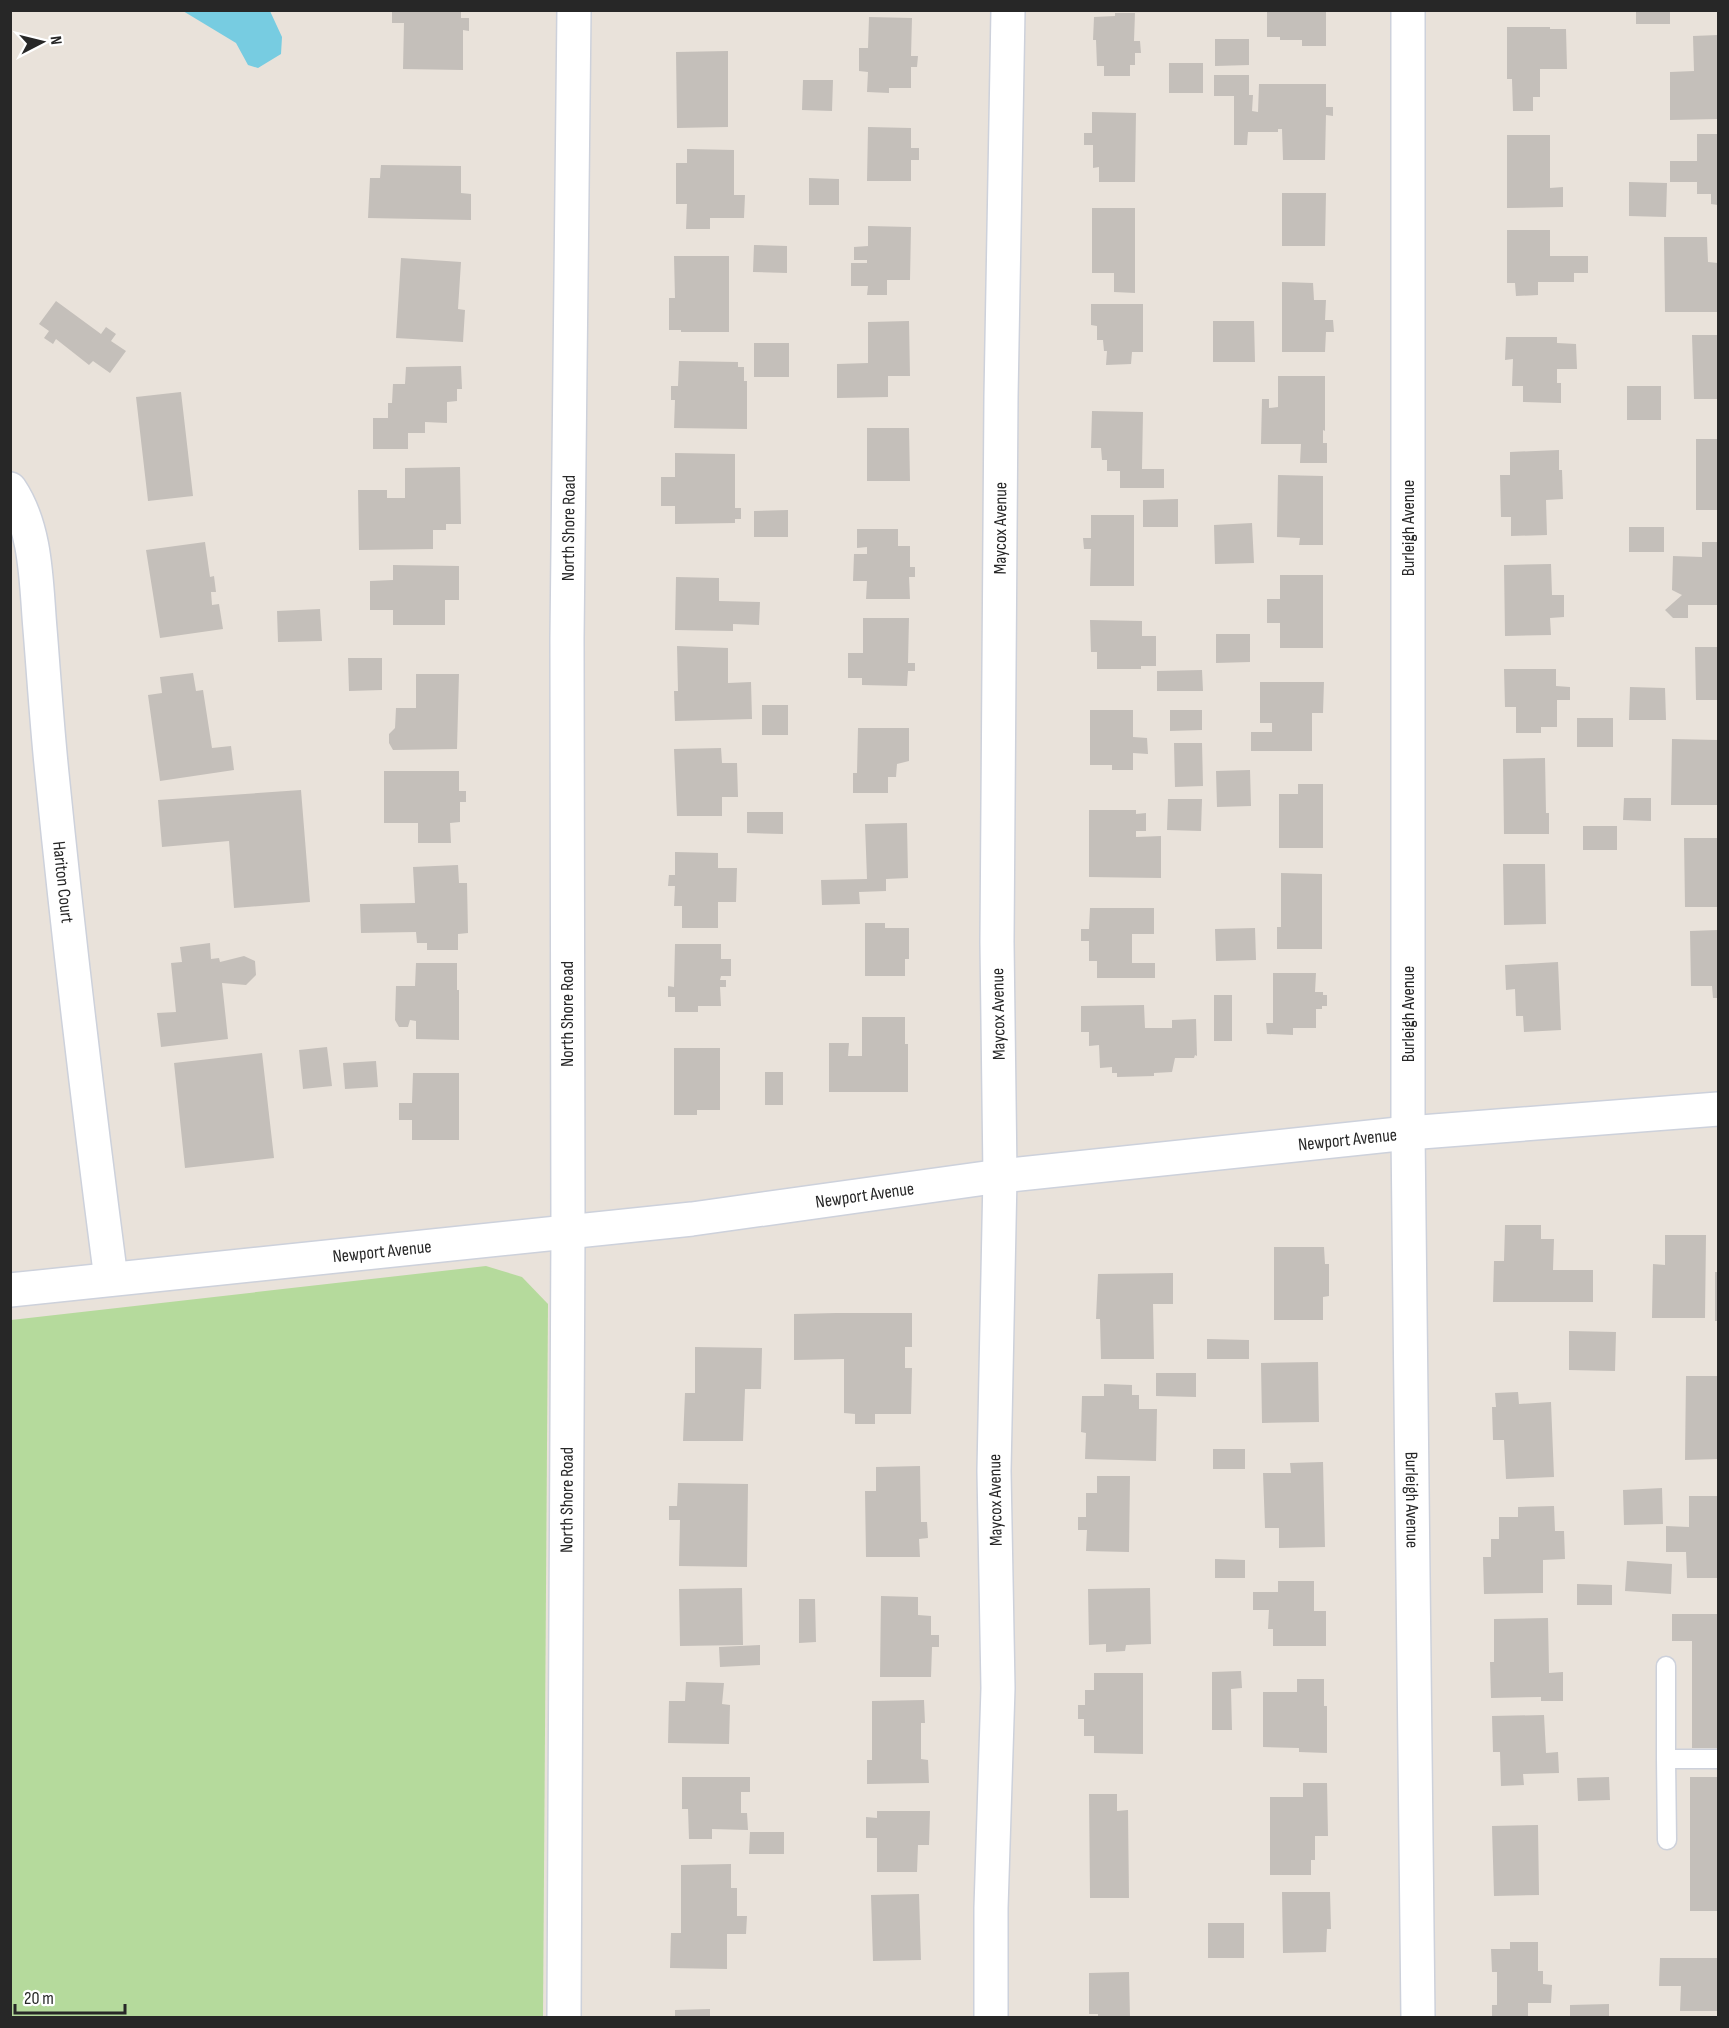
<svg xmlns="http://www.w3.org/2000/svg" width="1729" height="2028" viewBox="0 0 1729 2028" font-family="'Sofia Sans Condensed',sans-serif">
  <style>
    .green { fill: #b5da9c }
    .water { fill: #77cce1 }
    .building { fill: #c4bfba }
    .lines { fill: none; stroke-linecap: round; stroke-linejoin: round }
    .lane-casing { stroke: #cdd1db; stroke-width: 21 }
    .street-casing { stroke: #cdd1db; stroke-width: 36 }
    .secondary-casing { stroke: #cdd1db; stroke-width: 36 }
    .lane { stroke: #fff; stroke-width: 18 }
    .street { stroke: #fff; stroke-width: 33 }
    .secondary { stroke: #fff; stroke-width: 33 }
    .labels { text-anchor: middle; stroke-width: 4.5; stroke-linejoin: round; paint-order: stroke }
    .street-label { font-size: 18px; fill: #272727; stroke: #fff }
  </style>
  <rect width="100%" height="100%" fill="#e9e2da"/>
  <path class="green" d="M486,1266L522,1277L548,1304L543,2017H11V1320Z"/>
  <path class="water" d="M183,11H270L282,37L281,54L258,68L248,65L236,43Z"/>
  <path class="building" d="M392,10H461V18H469V31L463,30V70L403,69L404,23H392Z
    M1267,10H1326V46H1302V40H1280V37H1267Z
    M1636,10H1670V24H1636Z
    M1115,13H1135L1134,41H1140L1141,53H1135V65H1130V76H1104V66H1097L1096,40H1093L1094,17L1115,16Z
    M869,17L912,18L911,56H918L917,67H911V88H889V93L867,92L868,72L859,71V48H868Z
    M1507,27H1550V29H1566L1567,69H1540V97H1533V111H1513L1512,79H1507Z
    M1718,35V103H1717V119L1670,120V72L1694,71L1693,36Z
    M1215,39H1249V65L1215,66Z
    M728,51V127L677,128L676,52Z
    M1169,63H1203V93H1169Z
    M1214,75H1249V95H1253L1252,111L1258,112L1259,84H1326V107H1333V116L1326,115L1325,160H1283L1282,129H1278V132H1248L1247,145H1234V96H1214Z
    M803,80H833L832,111L802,110Z
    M1092,112L1136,113L1135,182H1099V167L1093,168V145H1084V133H1092Z
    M868,127L911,128V148H919V160H911V181H867Z
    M1697,134H1718V205L1711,204V194H1697V182H1670V161H1697Z
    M1507,135H1550V188L1563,187V207L1507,208Z
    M687,149L734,150V195H745L744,218H710V229H686L687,204H676V163H687Z
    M381,165L461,166V193L471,194V220L368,218L370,178H380Z
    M809,178L839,179V205H809Z
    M1629,182L1667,183L1666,217L1629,216Z
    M1282,193H1326L1325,246H1282Z
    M1092,208H1135V293L1114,292V273H1092Z
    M868,226L911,227L910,280H887V295H867L868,286H851V263H867V260H854V247L868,246Z
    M1507,230H1550V256H1588V273H1574V282H1538V295L1516,296L1515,283H1507Z
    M1664,237H1707L1708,262L1718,263V312H1665Z
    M754,245L787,246V273L753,272Z
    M674,256H729V332H681V330H669V298H675Z
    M401,258L461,262L458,309L465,310L463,342L396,338Z
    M1282,282L1313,283L1314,300H1326L1325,320H1333L1334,332H1326L1325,352H1282Z
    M56,301L101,334L106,327L116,334L111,341L126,351L110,373L93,361L89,365L56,339L53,344L44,338L49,331L39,324Z
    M1091,304H1143V352H1132L1131,364L1106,365L1107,351H1104L1103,340H1097V326L1091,325Z
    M909,321L910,376H888V397L837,398V364L868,363V322Z
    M1213,321H1254L1255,362H1213Z
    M1692,335H1718V399H1694Z
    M1506,337H1557V343L1576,344L1577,369H1557V383H1561V403L1523,402V386H1512L1513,359L1505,360Z
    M754,343H789V377H754Z
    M679,361L738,362V367H744V381H747V429L674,428L675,400H671V386H678Z
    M461,366L462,389H457V401L447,402V423L425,422V433H408V449H373V418H388V403H392L393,384H405L406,367Z
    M1278,376H1325V431L1323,430V443H1327V463H1300L1301,444H1261L1262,399H1269V408L1278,407Z
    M1627,386H1661V420H1627Z
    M181,392L193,496L148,501L136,397Z
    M1092,411L1143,412L1142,469H1164V488H1120V471H1107V460H1102L1101,448H1091Z
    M867,428H909L910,481H867Z
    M1696,439H1718V510H1696Z
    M1559,450V470H1562L1563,499L1546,500L1547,535L1511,536V517H1501L1500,475H1510V452Z
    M675,453L735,454V508H741V519H735V523L675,524V506H661V477H675Z
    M460,467L461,524H446V530H433V549L359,550L358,490H387V498H405V468Z
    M1278,475L1323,476V545H1299L1300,538L1277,537Z
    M1178,499V527H1143V500Z
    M788,510V537H754V511Z
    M1091,515H1134V586H1090L1091,549H1084L1083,538H1091Z
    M1252,523L1254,563L1215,564L1214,525Z
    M1629,527H1664V552H1629Z
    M857,529H898V546H910V567H915V577H909L910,599H866L867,581H853L854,554H867V547L857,548Z
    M205,542L210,577L214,576L216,592H211L212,605L219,604L223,629L160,638L146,550Z
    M1702,542H1718V605H1688V618H1673L1665,610L1682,595L1672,590L1673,556L1702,557Z
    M1551,564L1552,595H1564V617L1550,618L1551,635L1505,636L1504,565Z
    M393,565L459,566V600H445V625H393V610H370V581L393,580Z
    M1280,575H1323V648H1280V623H1267V599H1280Z
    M676,577L719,578V601L760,602L759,625L733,624V631L675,630Z
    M320,609L322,641L278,642L277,611Z
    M863,618H909L908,663H915V671H908L907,686L862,685V678H848V653H863Z
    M1090,620L1142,621V636H1156V666H1141V669H1097V652H1091Z
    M1216,634H1250V662L1216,663Z
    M677,646L728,648V683L751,682L752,719L675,721L674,691H678Z
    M1695,647H1718V700H1696Z
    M348,658H382V690L349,691Z
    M1504,669H1556V686L1570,687V700H1557V727H1541V733H1516V707H1505Z
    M1202,670L1203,691H1157V671Z
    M193,673L196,691L203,690L212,748L231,746L234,770L160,781L148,695L162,693L160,677Z
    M416,674H459L457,749L393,750L389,743V734L395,728L396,708H416Z
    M1260,682H1324L1323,713H1312V751H1251V732H1272V723H1260Z
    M1630,687L1665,688L1666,720H1629Z
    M762,705H788V735H762Z
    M1090,710H1133V737L1147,738L1148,754L1133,753V770H1112V765H1090Z
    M1170,710H1202V730L1170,731Z
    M1577,718H1613V747H1577Z
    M858,728H909V761L897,764L896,777H888V793H853V773H857Z
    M1672,739L1718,740V805H1671Z
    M1174,743H1202L1203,786L1175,787Z
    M721,748L722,763H737L738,797H722V816H677L674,749Z
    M1545,758L1546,813H1549V834H1504L1503,759Z
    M1250,770L1251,806L1217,807L1216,771Z
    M384,771H459V791H466V802H460V822L450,823L451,843H418V823H384Z
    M1298,784H1323V848H1279V794H1298Z
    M301,790L310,902L234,908L229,841L162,847L158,800Z
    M1624,798H1651V821L1623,820Z
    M1168,799H1202L1201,831L1167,830Z
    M1089,810H1136V814L1146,813V831H1136V837L1161,836V878L1089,877Z
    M747,812H783V834L747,833Z
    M907,823L908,878L886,879V891L859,892L860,904L822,905L821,880L867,879L865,824Z
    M1583,826H1617V850H1583Z
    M1684,838H1718V907H1685Z
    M675,852L718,853V868H737L736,902H718V928H682V906H674L675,886H668L669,875H675Z
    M1503,864H1545L1546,924L1504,925Z
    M458,865L459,883H467L468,933L458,934V950H427V943H417L416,932L361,933L360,904L415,903L413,867Z
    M1281,873L1322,874V949H1277V927H1281Z
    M1090,908H1154V934H1132V963H1155V978H1097V961H1089V941H1081V929H1089Z
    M865,923H885V928H909V959H905V976H865Z
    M1255,928L1256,960L1216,961L1215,929Z
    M1718,930V998H1713L1712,986H1691L1690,931Z
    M210,943L211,959L219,958L220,962L244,956L255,961L256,975L246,985L222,983L228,1039L161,1047L157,1013L176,1012L171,963L182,962L180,947Z
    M675,944H721V959H731V976H721L720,980H726V987H720L721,1006H698V1012H675V997H668V986L674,987Z
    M1558,962L1561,1030L1524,1032L1523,1016H1516L1515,989L1506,990L1505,965Z
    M416,963H457V990H459V1040L416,1039V1021L410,1020L408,1027H399L395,1020L396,986H415Z
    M1273,973H1316L1315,992H1323V995H1327V1006H1322V1009H1316V1028H1293V1035L1267,1034L1266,1023H1273Z
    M1214,995H1232V1041H1214Z
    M1144,1005L1145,1028H1172V1020L1196,1019L1197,1056L1195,1055L1194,1058H1175L1172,1072L1154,1073V1076L1117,1077V1073H1112V1067L1100,1068L1099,1045L1089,1046V1032H1081V1006Z
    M862,1017H905V1044H908V1092H829V1043H849L848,1056H862Z
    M327,1047L332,1086L303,1089L299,1050Z
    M674,1048H720V1110H697V1115H674Z
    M262,1053L274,1158L185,1168L174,1063Z
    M376,1061L378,1087L345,1089L343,1063Z
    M765,1072H783V1105H765Z
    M413,1073H459V1140H412V1120H399V1103H412Z
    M1505,1225H1541V1239H1554L1553,1270H1593V1302H1493L1494,1261H1504Z
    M1665,1235H1706L1705,1318H1652L1653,1264L1665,1265Z
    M1274,1247H1324L1325,1264H1329V1296L1323,1297V1320H1274Z
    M1715,1272H1718V1321H1715Z
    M1173,1273V1304H1153L1154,1359H1101L1100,1319H1096L1098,1274Z
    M836,1313H912V1347H905V1368H912L911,1414H875V1424H855V1414L844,1413V1359L794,1360V1314Z
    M1569,1331L1616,1332L1615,1371L1569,1370Z
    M1207,1339L1249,1340V1359H1207Z
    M695,1347L762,1348L761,1389H745L743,1441H683L685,1393H695Z
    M1318,1362L1319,1422L1262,1423L1261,1363Z
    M1156,1373H1196V1397L1156,1396Z
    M1686,1376H1718V1459L1685,1460Z
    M1104,1384L1132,1385V1395H1139V1409H1157L1156,1461L1085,1459L1086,1433L1081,1432L1082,1396H1104Z
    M1518,1392L1519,1404L1551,1402L1554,1477L1506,1479L1504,1440H1493L1492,1407H1496L1495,1393Z
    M1213,1449H1245V1469H1213Z
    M1323,1462L1325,1547L1279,1548V1528H1265L1263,1473H1291L1290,1463Z
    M920,1466L921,1522H927L928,1538L919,1539L920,1557H866L865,1491H876V1467Z
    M1097,1476H1130L1129,1552L1086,1551L1087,1530H1078V1517H1086V1493H1097Z
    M678,1483L748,1484L747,1567L679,1566L680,1520H669V1506H677Z
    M1662,1488L1663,1524L1624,1525L1623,1490Z
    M1689,1496H1718V1578H1687L1686,1552H1666V1526L1689,1527Z
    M1554,1506L1555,1531H1564L1565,1559L1543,1560V1593L1484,1594L1483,1557H1491V1539H1499V1517H1518V1507Z
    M1215,1559L1245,1560V1578H1215Z
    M1627,1561L1672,1564L1671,1594L1625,1591Z
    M1278,1581H1314V1611H1326V1646H1273V1629H1268L1269,1610H1253V1592H1278Z
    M1577,1584L1612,1585V1605H1577Z
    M742,1588L743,1645L680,1646L679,1589Z
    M1150,1588L1151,1644L1126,1645L1125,1651L1106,1652V1644L1089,1645L1088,1589Z
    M881,1596L918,1597V1615L931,1616V1635H939V1647H932L931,1677H880Z
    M799,1599H815L816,1642L799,1643Z
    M1672,1614H1718V1748H1692V1641H1672Z
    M1548,1618L1549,1673L1563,1672V1701H1541V1697L1491,1698L1490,1662H1494V1619Z
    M760,1645V1665L720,1667L719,1647Z
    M1241,1671L1242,1688L1231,1689L1232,1730H1212V1672Z
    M1094,1673H1143V1754L1094,1753V1736H1084V1719H1078V1705H1085V1690H1094Z
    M1297,1679H1324V1706H1327V1753L1299,1752V1748L1263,1747V1692H1297Z
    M686,1682L724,1683L722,1704L730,1705L729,1744L668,1743L669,1701H685Z
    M924,1700L925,1723H921V1759L928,1760L929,1783L867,1784V1760H872V1701Z
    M1544,1715L1546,1753L1558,1752L1559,1773L1523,1774L1524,1785L1501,1786L1500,1752H1493L1492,1716Z
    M682,1777H750V1792H741V1813H747L748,1830L712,1829V1839H689L688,1809H682Z
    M1609,1777L1610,1800L1578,1801L1577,1778Z
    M1690,1777H1718V1911H1690Z
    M1303,1783H1327L1328,1836H1315V1860H1311V1875H1270V1797H1303Z
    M1089,1794H1117V1811L1128,1810L1129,1898H1090Z
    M877,1811H930L929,1845H918L917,1872H877V1838H866V1817L877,1818Z
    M1538,1825L1539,1895L1494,1896L1492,1826Z
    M750,1832H784V1854H749Z
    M731,1864V1888H737V1916H747L746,1934H727V1969L670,1968L671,1933H681V1865Z
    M1282,1892H1330L1331,1929H1327L1326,1952L1283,1953Z
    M919,1894L921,1960L873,1961L871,1895Z
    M1208,1923H1244V1958H1208Z
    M1510,1942H1538V1971H1543V1984L1552,1985L1551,2003H1528V2018H1492V2005H1497V1972H1492L1491,1949H1510Z
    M1660,1958H1718V2011H1680L1681,1986H1659Z
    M1129,1972L1130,2018H1098V2014H1089V1973Z
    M1609,2004V2018H1570V2005Z
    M710,2009V2018H675V2010Z"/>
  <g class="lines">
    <defs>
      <path id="lane" d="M1666,1666V1759H1718
        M1666,1759L1667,1840"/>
      <g id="street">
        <path id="s1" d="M1408,10V1133L1418,2018"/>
        <path id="s2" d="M10,489C37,529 36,583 40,629C44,678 47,726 52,774C69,943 89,1111 111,1279"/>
        <path id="s3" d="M564,2018L568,1232L567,639L574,10"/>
        <path id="s4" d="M991,2018V1908L998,1688L994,1471L1000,1176L997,942L1001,397L1008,10"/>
      </g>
      <g id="secondary">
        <path id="s5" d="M10,1290L692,1219L1000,1176L1408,1133L1718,1109"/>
      </g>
    </defs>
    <use href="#lane" class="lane-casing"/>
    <use href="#street" class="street-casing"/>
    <use href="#secondary" class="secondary-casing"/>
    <use href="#lane" class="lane"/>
    <use href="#street" class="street"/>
    <use href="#secondary" class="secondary"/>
  </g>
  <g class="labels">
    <g class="street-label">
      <text dy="6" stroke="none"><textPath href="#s3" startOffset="1490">North Shore Road</textPath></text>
      <text dy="6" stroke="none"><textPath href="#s4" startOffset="1490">Maycox Avenue</textPath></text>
      <text transform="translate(1408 528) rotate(-90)" y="6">Burleigh Avenue</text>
      <text dy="6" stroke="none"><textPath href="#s2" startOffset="399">Hariton Court</textPath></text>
      <text transform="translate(567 1014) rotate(-90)" y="6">North Shore Road</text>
      <text transform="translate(998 1014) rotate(-91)" y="6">Maycox Avenue</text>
      <text transform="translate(1408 1014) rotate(-90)" y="6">Burleigh Avenue</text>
      <text dy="6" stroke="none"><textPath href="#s5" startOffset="1346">Newport Avenue</textPath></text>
      <text dy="6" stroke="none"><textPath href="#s5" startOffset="860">Newport Avenue</textPath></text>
      <text dy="6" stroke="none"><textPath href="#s5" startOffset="374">Newport Avenue</textPath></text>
      <text dy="6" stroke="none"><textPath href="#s3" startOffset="518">North Shore Road</textPath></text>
      <text transform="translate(995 1500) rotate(-91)" y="6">Maycox Avenue</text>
      <text dy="6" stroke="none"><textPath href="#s1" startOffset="1490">Burleigh Avenue</textPath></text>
    </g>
  </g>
  <rect width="1729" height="2028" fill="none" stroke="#272727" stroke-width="24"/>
  <g transform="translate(42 42) rotate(83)" stroke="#ffffff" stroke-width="4.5" paint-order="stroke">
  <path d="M0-4.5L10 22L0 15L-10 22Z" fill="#272727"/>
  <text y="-9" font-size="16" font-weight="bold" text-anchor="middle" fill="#272727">N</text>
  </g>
  <path d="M15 2004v9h110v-9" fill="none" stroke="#272727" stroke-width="3"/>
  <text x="24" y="2004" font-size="18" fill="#272727" stroke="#ffffff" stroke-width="4.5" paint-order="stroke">20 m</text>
</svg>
